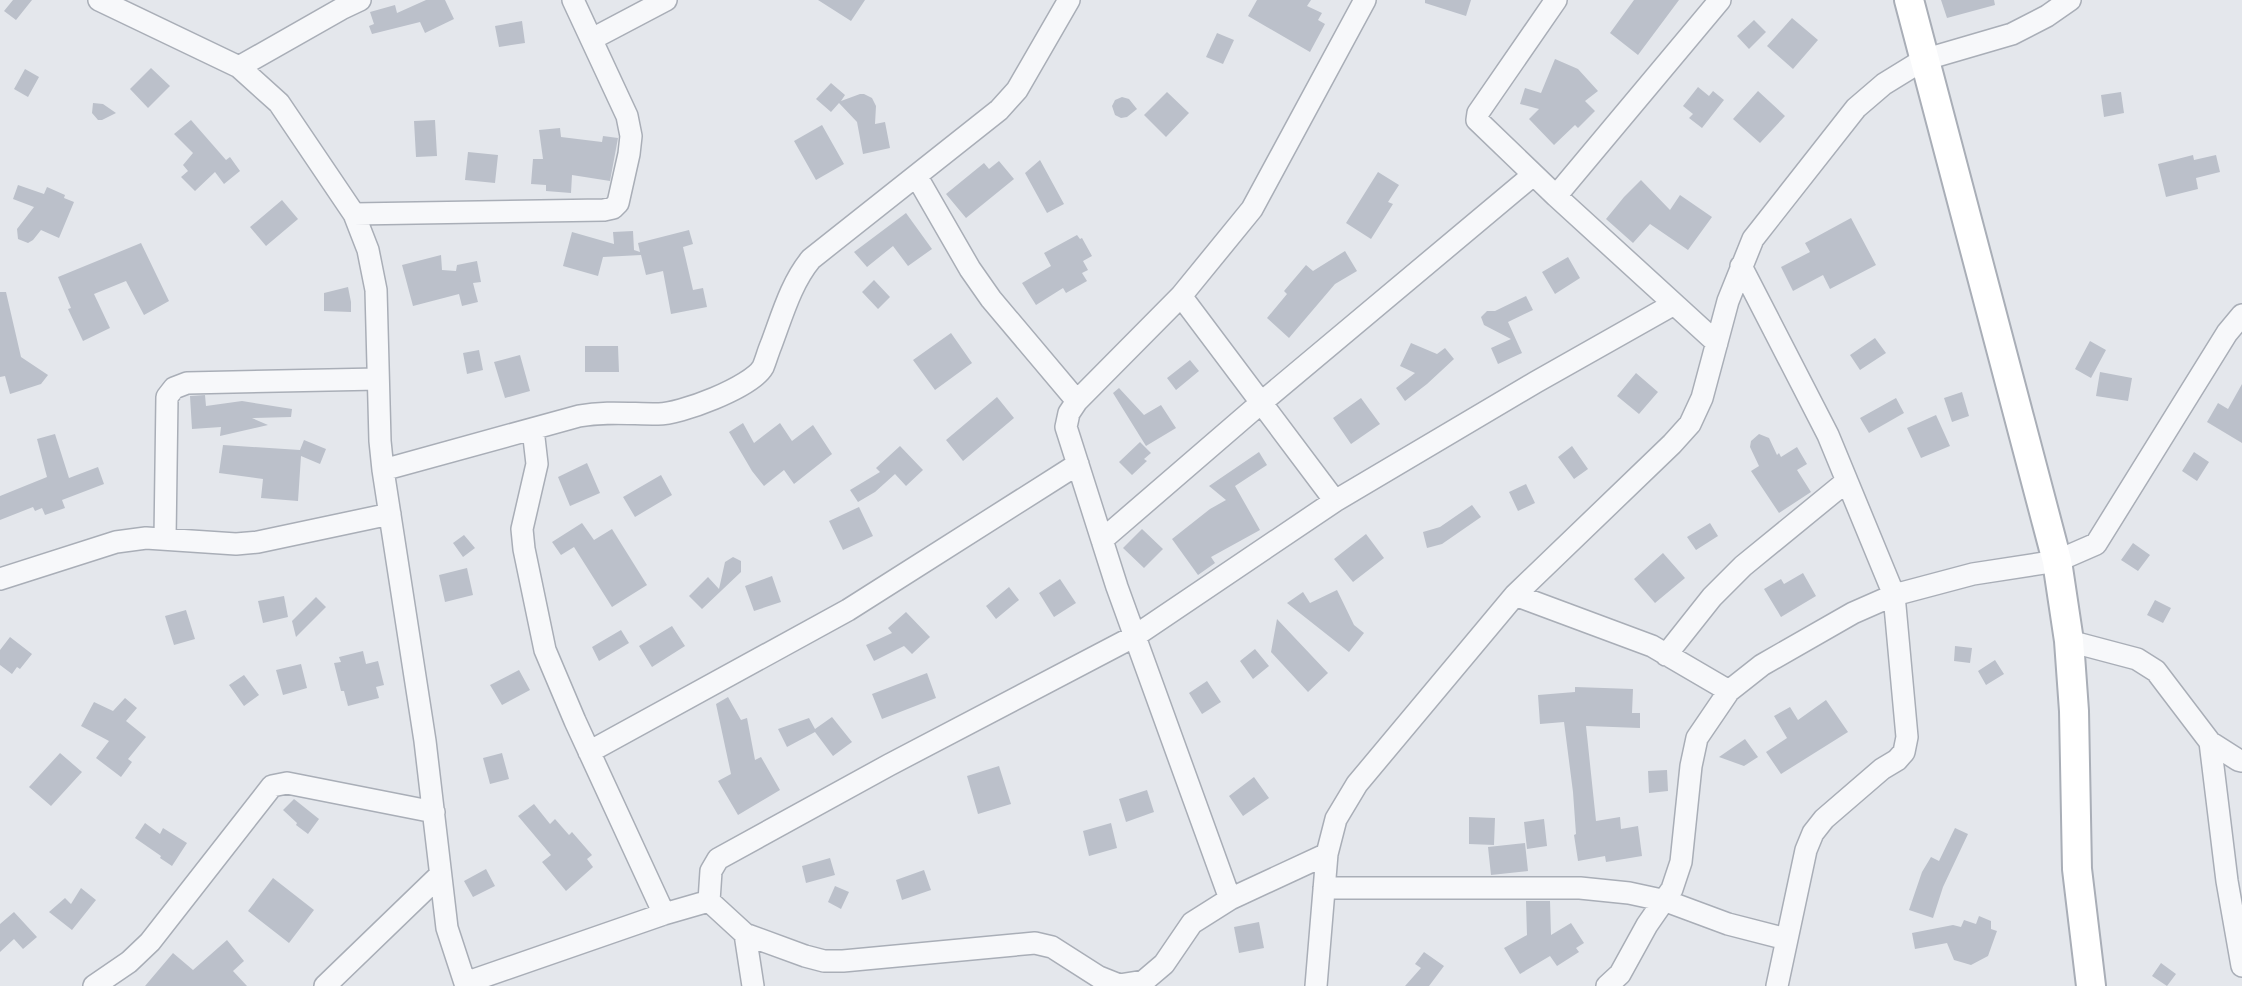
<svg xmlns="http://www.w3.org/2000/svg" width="2242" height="986" viewBox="0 0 2242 986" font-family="'Open Sans',sans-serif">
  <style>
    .building { fill: #bbc0ca }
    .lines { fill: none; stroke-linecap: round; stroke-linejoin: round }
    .street-casing { stroke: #a9aeb7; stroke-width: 24 }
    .secondary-casing { stroke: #a9aeb7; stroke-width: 32 }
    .street { stroke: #f7f8fa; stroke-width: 21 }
    .secondary { stroke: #fff; stroke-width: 28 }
  </style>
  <rect width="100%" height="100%" fill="#e4e7ec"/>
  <path class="building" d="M13,0H32L16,20L4,11Z
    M426,0H445L454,19L425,33L420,22L372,34L369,26L374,24L370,12L395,5L397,13Z
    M818,0H865L851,21Z
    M1257,0H1311L1307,6L1322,13L1318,20L1325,24L1310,52L1248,16Z
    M1425,0H1471L1466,16L1425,3Z
    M1634,0H1679L1638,55L1610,33Z
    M1941,0H1994L1995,5L1947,18Z
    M1792,18L1818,40L1793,69L1767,46Z
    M1754,20L1766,32L1749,49L1737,36Z
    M522,21L525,43L499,47L495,26Z
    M1217,33L1234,40L1223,64L1206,57Z
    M1555,59L1578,69L1598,91L1585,101L1595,111L1578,128L1575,125L1554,145L1529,119L1539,109L1520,104L1525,88L1541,93Z
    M151,68L170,86L148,108L130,89Z
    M25,69L39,77L28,97L14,89Z
    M831,83L845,95L841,101L860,94H864L872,98L876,106L875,124L885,122L890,148L863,154L857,122L839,103L831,112L816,99Z
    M1698,87L1709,96L1713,91L1724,100L1702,128L1689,118L1693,114L1683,106Z
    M1758,91L1785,116L1760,143L1733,119Z
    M1167,92L1189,113L1166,137L1144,115Z
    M2121,92L2124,113L2104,117L2101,95Z
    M1122,97L1129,99L1137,109L1127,117L1121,118L1115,115L1112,106L1115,100Z
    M93,103L103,104L116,113L102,120H98L92,113Z
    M191,120L226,160L230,157L240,171L224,184L215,172L195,191L181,177L188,171L183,165L193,153L174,134Z
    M435,120L437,156L416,157L414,121Z
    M822,125L844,164L816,180L794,141Z
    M560,128L561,137L602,142L603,136L618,138L610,181L572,175L571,193L546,191V185L531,184L533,159H543L539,130Z
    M468,152L498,155L495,183L465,180Z
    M2193,155L2194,160L2216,155L2220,172L2196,178L2198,189L2166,197L2158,164Z
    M1040,160L1064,204L1047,213L1025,173Z
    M999,161L1014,179L966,218L946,194L984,163L989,169Z
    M1378,172L1399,185L1388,202L1393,204L1371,239L1346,223Z
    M1641,180L1670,210L1680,195L1712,217L1688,250L1650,224L1633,243L1606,219L1624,197Z
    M18,185L44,194L47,187L65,195L64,198L74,202L59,238L41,230L33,240L28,243L18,239L17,229L34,207L13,199Z
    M282,200L298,219L266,246L250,227Z
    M906,213L932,249L908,266L893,246L867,267L854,252Z
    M1851,218L1876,265L1830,289L1823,275L1793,291L1781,267L1810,252L1805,243Z
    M689,230L693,244L683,247L693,290L703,288L707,307L671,314L663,271L646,275L641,255L603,257L598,276L563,266L572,232L614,244L613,232L633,231L634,250L640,252L638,243Z
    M1077,235L1080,239L1082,238L1092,256L1083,261L1088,270L1082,273L1087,281L1066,293L1063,288L1036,305L1022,283L1051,266L1044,253Z
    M141,243L169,301L144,315L126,281L94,294L110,328L83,341L68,309L71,308L58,277Z
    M1345,251L1357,271L1335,284L1289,338L1267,318L1287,294L1284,291L1306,265L1313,271Z
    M441,255L442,270L456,271L457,265L477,261L481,282L473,283L478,302L462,306L459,294L413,306L402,265Z
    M1568,257L1580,278L1555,294L1542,272Z
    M874,280L890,297L878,309L862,292Z
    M348,287L351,302V312L324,311V293Z
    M0,292H6L21,357L48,375L41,384L10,394L5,376L0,377Z
    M1526,296L1533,310L1508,322L1522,353L1498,364L1491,348L1511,339L1484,325L1481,317L1487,311H1495Z
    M951,333L972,363L935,390L913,360Z
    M1875,338L1886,353L1860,370L1850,355Z
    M2090,341L2106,350L2091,378L2075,369Z
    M1411,343L1437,354L1445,348L1454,359L1427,384L1405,401L1396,388L1415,373L1400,366Z
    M585,346H618L619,372H585Z
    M479,350L483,370L467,374L463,353Z
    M520,355L530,391L505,398L494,362Z
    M1190,360L1199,371L1176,390L1167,378Z
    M2100,372L2132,378L2128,401L2096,396Z
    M1636,373L1658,392L1639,414L1617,396Z
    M2242,384V443L2207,422L2218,403L2228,409Z
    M1119,388L1144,415L1161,405L1176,428L1146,446L1113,393Z
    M1962,392L1969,416L1952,422L1944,398Z
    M205,395L206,406L242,401L292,409L291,417L252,418L268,425L220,436L221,427L192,429L190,396Z
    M997,397L1014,418L963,461L946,440Z
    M1361,398L1380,424L1351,444L1333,418Z
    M1896,398L1904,413L1869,433L1860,418Z
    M1936,415L1950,446L1921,458L1907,428Z
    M743,423L754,443L780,423L792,441L813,425L832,454L794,484L784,470L764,486L752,471L729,432Z
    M55,434L69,478L98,467L104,484L62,500L65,508L45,515L42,508L35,511L33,507L0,520V496L47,477L37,439Z
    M1759,434L1769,438L1777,455L1779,453L1781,457L1797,447L1807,464L1797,470L1811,492L1779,513L1751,471L1759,466L1750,447L1751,441Z
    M304,440L326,449L320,464L301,456L298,501L261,498L263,479L219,473L223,445L300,450Z
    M1140,442L1151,453L1144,459L1147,461L1132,475L1119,462Z
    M900,446L923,470L906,486L895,474L875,492L858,502L850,490L880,472L876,468Z
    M1572,446L1588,469L1574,479L1558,457Z
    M1259,452L1267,465L1235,486L1260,530L1211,557L1215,563L1198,575L1172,539L1210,509L1226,500L1209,486Z
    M2194,452L2209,462L2197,481L2182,471Z
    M587,463L600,493L570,506L558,477Z
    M661,475L672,495L635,517L623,497Z
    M1526,484L1535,503L1518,511L1509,492Z
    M1472,505L1481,517L1442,544L1427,548L1423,532L1440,527Z
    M859,507L873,536L843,550L829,521Z
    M582,523L594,540L612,529L647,585L612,607L574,547L561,555L552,542Z
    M1710,523L1718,536L1696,550L1687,537Z
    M1142,529L1163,549L1144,568L1123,548Z
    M1366,534L1384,558L1353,582L1334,559Z
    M464,535L475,548L463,557L453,543Z
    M2133,543L2150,555L2138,571L2121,560Z
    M1663,553L1685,578L1655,603L1634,579Z
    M733,557L741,561V572L702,609L689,596L708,577L719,589L725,562Z
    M467,568L473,595L445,602L439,575Z
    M1803,573L1816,596L1781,617L1764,589L1781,579L1784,584Z
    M772,576L781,602L754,611L745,586Z
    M1060,579L1076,603L1054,617L1039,593Z
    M1009,587L1019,600L996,619L986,606Z
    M1337,590L1354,625L1364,633L1349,652L1287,603L1303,592L1310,603Z
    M284,596L288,617L263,623L258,601Z
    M316,597L326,607L296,637L292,621Z
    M2155,600L2171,608L2163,623L2147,615Z
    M186,610L195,639L174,645L165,616Z
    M906,612L930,637L912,654L904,646L874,661L866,645L892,633L888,628Z
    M1277,619L1328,673L1308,692L1271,652Z
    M672,626L685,646L652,667L639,646Z
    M621,630L629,643L599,661L592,647Z
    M10,637L32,654L20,669L17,667L12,674L0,665V650Z
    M1955,646L1972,648L1970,663L1954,661Z
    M1255,649L1269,666L1253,679L1240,661Z
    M363,651L366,664L378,661L384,685L376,687L379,698L348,706L344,691H341L334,663L341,662L339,657Z
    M1995,660L2004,674L1986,685L1978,671Z
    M301,664L307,688L283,695L276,670Z
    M519,670L530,690L502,705L490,685Z
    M927,673L936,698L882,719L872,694Z
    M244,675L259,695L244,706L229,685Z
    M1207,681L1221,702L1202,714L1189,693Z
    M1575,687L1633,689L1632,713H1640V728L1586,726L1596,821L1620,817L1621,829L1638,826L1642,856L1606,862L1605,856L1578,861L1574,835L1576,834L1573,792L1564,722L1540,724L1538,695L1575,692Z
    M728,697L741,720L747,718L755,760L761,757L780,790L738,815L718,781L731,774L716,704Z
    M125,698L137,708L126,721L146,737L128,759L132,762L121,777L96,758L109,741L81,726L94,702L113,711Z
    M1826,700L1848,732L1781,774L1766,752L1787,738L1774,716L1790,707L1798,720Z
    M832,717L852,742L833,756L815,732L787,747L778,729L809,718L815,729Z
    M1745,739L1758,757L1744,766L1719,757Z
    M60,753L82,772L51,806L29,787Z
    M502,753L509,779L490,784L483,758Z
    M999,766L1011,804L978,814L967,776Z
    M1667,770L1668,791L1649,793L1648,771Z
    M1254,777L1269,798L1243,816L1229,796Z
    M1147,790L1154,812L1126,822L1119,799Z
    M294,799L319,819L308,834L296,825L297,823L283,810Z
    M534,804L550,824L555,819L569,835L572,832L592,855L587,859L593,867L566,891L542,862L551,855L518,816Z
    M1469,817L1495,818L1494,845L1469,844Z
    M1544,819L1547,846L1527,849L1524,822Z
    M145,823L160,834L163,828L187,843L172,866L160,858L161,856L135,838Z
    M1111,823L1117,848L1089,856L1083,831Z
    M1955,828L1968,834L1943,887L1933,918L1909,910L1922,872L1931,857L1939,861Z
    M1525,843L1528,871L1491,875L1488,847Z
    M830,858L835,875L806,883L802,866Z
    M486,869L495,886L473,897L464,881Z
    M924,870L931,890L902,900L896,880Z
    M273,878L314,910L289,943L248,911Z
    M835,886L849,892L841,909L828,902Z
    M81,888L96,900L72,930L49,912L65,898L71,904Z
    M1526,901H1550L1551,935L1571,923L1584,943L1576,948L1579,952L1557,966L1550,956L1520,974L1504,948L1527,935Z
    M14,912L37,937L23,949L14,939L0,952V924Z
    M1979,916L1991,921V929L1997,931L1988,956L1971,965L1954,960L1947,943L1915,949L1912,933L1953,925L1961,927L1964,920L1976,924Z
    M1259,922L1264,948L1239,953L1234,927Z
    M227,940L244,961L233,971L247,986H145L173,953L193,970Z
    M1424,952L1444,966L1429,986H1405L1421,968L1415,964Z
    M2161,963L2176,974L2167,986L2152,976Z"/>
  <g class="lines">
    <defs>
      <path id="street" d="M99,0L239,67L279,103L354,214L368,250L376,290L380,441L383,470L425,741L447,928L466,986
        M1556,0L1478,113L1477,120L1556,196L1717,343
        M592,39L666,0
        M239,67L341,9L360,0
        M917,177L970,269L991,299L1077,401
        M1556,196L1720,0
        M354,214L604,210L613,208L618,203L629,154L631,136L627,116L573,0
        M1741,266L1828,435L1894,595L1907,737L1904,752L1897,760L1882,769L1824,819L1813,833L1806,850L1777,986
        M1181,296L1335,501
        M533,429L537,464L522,529L524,549L545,650L575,721L664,914
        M383,470L579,416C606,411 630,414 657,414C679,415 752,387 763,367C766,360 768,352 771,345C782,316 791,283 811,259L999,110L1017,90L1069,0
        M165,539L167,397L174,388L187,383L378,379
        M1102,540L1262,402L1533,175
        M0,579L116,542L146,538L236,544L258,542L390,514
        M1515,595L1652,646L1729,691
        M2069,641L2137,659L2156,671L2210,742L2238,760L2242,761
        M1666,655L1712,597L1743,566L1847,481
        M2210,742L2227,881L2242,966
        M589,752L848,610L1078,464
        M1324,888H1580L1629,893L1666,901L1728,924L1786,939
        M1230,899L1117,587L1066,427L1069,413L1077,401L1181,296L1252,209L1365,0
        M709,901L711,871L718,859L889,765L1135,636L1335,501L1536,382L1674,304
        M745,934L753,986
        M465,983L664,914L709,901L745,934L805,956L824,961H843L1035,943L1052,947L1099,977L1119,985L1144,981L1164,964L1192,923L1230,899L1327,854
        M94,986L129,962L150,942L272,786L287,783L434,812
        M325,986L440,875
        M1316,986L1327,854L1336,819L1357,784L1515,595L1672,444L1690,424L1702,398L1728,301L1753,239L1856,108L1884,84L1923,60L2012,34L2047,16L2070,0
        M1607,986L1620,974L1647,925L1672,889L1681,862L1691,766L1697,738L1729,691L1762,665L1853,613L1894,595L1973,574L2057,561L2096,544L2227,333L2242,315"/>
      <path id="secondary" d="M1909,0L2057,561L2069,641L2074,711L2077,869L2091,986"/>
    </defs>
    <use href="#street" class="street-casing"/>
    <use href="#secondary" class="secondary-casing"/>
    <use href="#street" class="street"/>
    <use href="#secondary" class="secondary"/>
  </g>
</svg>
